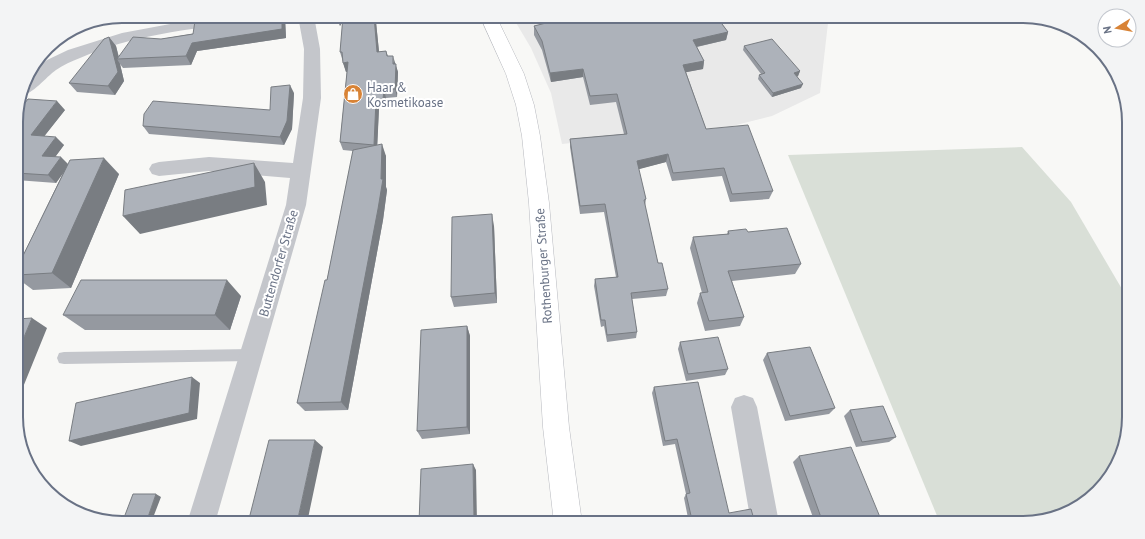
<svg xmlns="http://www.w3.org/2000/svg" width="1145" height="539" viewBox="0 0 1145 539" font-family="'PT Sans',sans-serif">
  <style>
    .built { fill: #e9e9e9 }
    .green { fill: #d9dfd7 }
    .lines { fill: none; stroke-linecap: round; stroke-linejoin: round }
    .secondary-casing { stroke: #b7b9bf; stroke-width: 1 }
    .lane { fill: #c4c6cb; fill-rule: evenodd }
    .street { fill: #c4c6cb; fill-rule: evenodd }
    .secondary { fill: #fff; fill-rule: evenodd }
    .wall { fill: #9599a0 }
    .shaded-wall { fill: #797d82 }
    .building { fill: #adb2ba; stroke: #797d82 }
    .labels { text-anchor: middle; stroke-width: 4; stroke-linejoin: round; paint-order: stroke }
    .poi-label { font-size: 13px; fill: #697285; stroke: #fff; text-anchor: start }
    .street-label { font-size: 13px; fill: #697285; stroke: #fff }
    .rim { fill: none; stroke: #697285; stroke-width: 2 }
  </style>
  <rect width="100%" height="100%" fill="#f8f8f6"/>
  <path class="built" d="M512,16H836L828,23L820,93L772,116L732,126L562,144L551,93L531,48Z"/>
  <path class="green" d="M1022,147L1071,202L1129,301V418L1121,458L1082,505L1030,523H940L788,155Z"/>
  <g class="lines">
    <defs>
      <path id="secondary" d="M480,16H496L524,74L534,105L540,136L549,203L569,427L582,523H554L543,427L529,203L522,136L516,105L506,74Z"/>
    </defs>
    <use href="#secondary" class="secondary-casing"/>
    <path class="lane" d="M251,349L256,350L258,355L256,360L251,361L64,364L59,363L57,358L59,353L64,352Z"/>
    <path class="street" d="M213,16H252L250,20L244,21C189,30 131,35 80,58C72,61 63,65 56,70C46,77 32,95 22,95L27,75L47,60L68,50L122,33Z
      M298,16H314L320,49L321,98L306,205L215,523H187L286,205L290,178L209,171L159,176L152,174L149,169L152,164L159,162L209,157L293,163L303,98L304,49Z
      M744,395L753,398L757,407L779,523H751L731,407L735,398Z"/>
    <use href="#secondary" class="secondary"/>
  </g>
  <path class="wall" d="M337,16H378L379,22H376L379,52L386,51L388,56L395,64L398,72L397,97L386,98V108H379L377,145L386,156V187L387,190L383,220L348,410L305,411L297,403L327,280L353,151L343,150L340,142L347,71L346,72L340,52L343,21L340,26Z
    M568,16H716L728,32L726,40L697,47L704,61L703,69L686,72L706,129L773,191L769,199L730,202L722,176L672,181L666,162L638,169L646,199L645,206L658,263L668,289L666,296L632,299L637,332L636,338L607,342L604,326L601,327L594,286L595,279L616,277L604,212L580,214L570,147V139L624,134L616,102L590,105L583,77L551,82L542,50L534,35V26L569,18Z
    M285,18L286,38L197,51L191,65L123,68L120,64L124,81L115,95L77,92L69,83L109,37L116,46L119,57L161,39Z
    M744,46L800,71L798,76L797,77L801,88L772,97L758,79L759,75L761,74L743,50Z
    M294,93L292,129L284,145L149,134L143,126L270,110Z
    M65,110L44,136L64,145L55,157L67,164L119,174L71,288L33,290L17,278V268L63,173L56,183L16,180V114Z
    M494,226L497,303L454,307L451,297Z
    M728,231L748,232L801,264L795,274L732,281L744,317L740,326L705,331L697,303L700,293H702L690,248L693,237L727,234Z
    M241,296L230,330H85L63,315Z
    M467,326L470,336V434L422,439L417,431Z
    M680,342L728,369L725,375L686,381L678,349Z
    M767,353L835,408L829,414L785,421L763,360Z
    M654,387L729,513L755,523H700V522L689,523L684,498L686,494L675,444L663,446L652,393Z
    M850,410L896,437L889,442L856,447L844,416Z
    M799,456L882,522L880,523H815L793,462Z"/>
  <path class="shaded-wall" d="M282,16H284L285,18L286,38L197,51L191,65L186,56L192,43Z
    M338,16H345L340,26L337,17Z
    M374,16L376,22L380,61L377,52Z
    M728,32L726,40L691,48L693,40Z
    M109,37L116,46L119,59H117L120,64L124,81L115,95L108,86Z
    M393,56L398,72L397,97L395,89Z
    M704,61L703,69L682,73L683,65Z
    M348,62L351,71L346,72L343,63Z
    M583,69V77L551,82L550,73Z
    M800,71L798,76L792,78L794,73Z
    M803,84L801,88L772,97L773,93Z
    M290,85L294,93L292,129L284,145L280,137Z
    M384,90L386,98V108L383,99Z
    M376,100L379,108L377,153L374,145Z
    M57,101L65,110L39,143L31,135Z
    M56,137L64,145L50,164L42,156Z
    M382,144L386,156V187L387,190L383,220L348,410L341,402L381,179Z
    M668,154L666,162L636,170L637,161Z
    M61,157L69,165L56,183L48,175Z
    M104,158L119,174L71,288L52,273Z
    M254,163L265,182L267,205L140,234L123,216Z
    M492,214L494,226L497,303L495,293Z
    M227,280L241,296L230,330L215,315Z
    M32,318L47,328L17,402V354Z
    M467,326L470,336V434L467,427Z
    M192,377L200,383L197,419L81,446L69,441Z
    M315,440L323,447L307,523H297Z
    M473,464L476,470L477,523H474Z
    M156,494L161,497L151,523H146Z"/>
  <path class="building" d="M226,16H282V29L192,43L186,56L117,59L133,37L161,39L193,34L195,21Z
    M343,16H374L377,52L386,51L387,56H393V64H396L395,89L384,90L383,99L376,100L374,145L340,142L348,62L343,63L342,52H340Z
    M574,16H716L728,32L693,40L704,61L683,65L706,129L748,125L773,191L732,194L724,168L673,173L668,154L637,161L646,199L644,200L658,263H662L668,289L631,293L637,332L607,335L605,320H601L595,279L618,277L605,204L580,206L570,139L627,134L617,94L590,96L583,69L550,73L542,41L534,26Z
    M109,37L118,72L108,86L69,83L104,39Z
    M772,39L800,71L794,73L803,84L773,93L759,75L765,73L744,46Z
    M290,85L287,121L280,137L143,126L144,114L153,101L270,110L271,87Z
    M28,99L57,101L31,135L56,137L42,156L61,157L48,175L16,173V114Z
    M382,144L381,179H383L378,209L341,402L297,403L325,280H327L353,150Z
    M104,158L52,273L17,275V268L70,160Z
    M254,163L255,187L123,216L125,190Z
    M492,214L495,293L451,297L452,217Z
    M787,228L801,264L728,271L744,317L709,321L700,293L708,292L693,237L729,234L728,231L746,229L748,232Z
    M81,280H227L215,315H63Z
    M32,318L17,354V319Z
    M467,326V427L417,431L421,330Z
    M718,337L728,369L688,374L680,342Z
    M810,347L835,408L790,416L767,353Z
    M192,377L189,413L69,441L76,403Z
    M698,382L729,513L751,509L755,523H704L703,518L692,520L686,494L690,493L677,439L665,441L654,387Z
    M883,406L896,437L862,442L850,410Z
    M269,440H315L297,523H248Z
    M851,447L882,522L877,523H823L799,456Z
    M473,464L474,523H419L421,469Z
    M133,494H156L146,523H122Z"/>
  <defs>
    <symbol id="shop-disc" viewBox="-11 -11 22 22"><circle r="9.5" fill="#d88336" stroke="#fff"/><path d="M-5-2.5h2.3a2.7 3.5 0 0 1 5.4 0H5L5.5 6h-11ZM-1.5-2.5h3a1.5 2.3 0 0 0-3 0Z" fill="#fff"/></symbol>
  </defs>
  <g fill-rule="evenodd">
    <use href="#shop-disc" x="342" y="83" width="22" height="22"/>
  </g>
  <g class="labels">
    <g class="poi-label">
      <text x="367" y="92">Haar &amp;<tspan x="367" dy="15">Kosmetikoase</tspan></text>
    </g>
    <g class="street-label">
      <text transform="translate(278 263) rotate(-74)" y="5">Buttendorfer Straße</text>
      <text transform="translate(543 266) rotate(-94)" y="5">Rothenburger Straße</text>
    </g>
  </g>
  <path d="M0 0H1145V539H0ZM122 23H1023A99 99 0 0 1 1122 122V417A99 99 0 0 1 1023 516H122A99 99 0 0 1 23 417V122A99 99 0 0 1 122 23Z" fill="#f3f4f5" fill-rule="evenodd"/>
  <path class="rim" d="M122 23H1023A99 99 0 0 1 1122 122V417A99 99 0 0 1 1023 516H122A99 99 0 0 1 23 417V122A99 99 0 0 1 122 23Z"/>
  <g transform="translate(1117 28) rotate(259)"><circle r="19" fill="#ffffff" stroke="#c3c7ce"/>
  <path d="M0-3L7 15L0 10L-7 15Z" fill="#d88336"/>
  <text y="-6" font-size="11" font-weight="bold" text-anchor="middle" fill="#697285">N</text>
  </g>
</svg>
